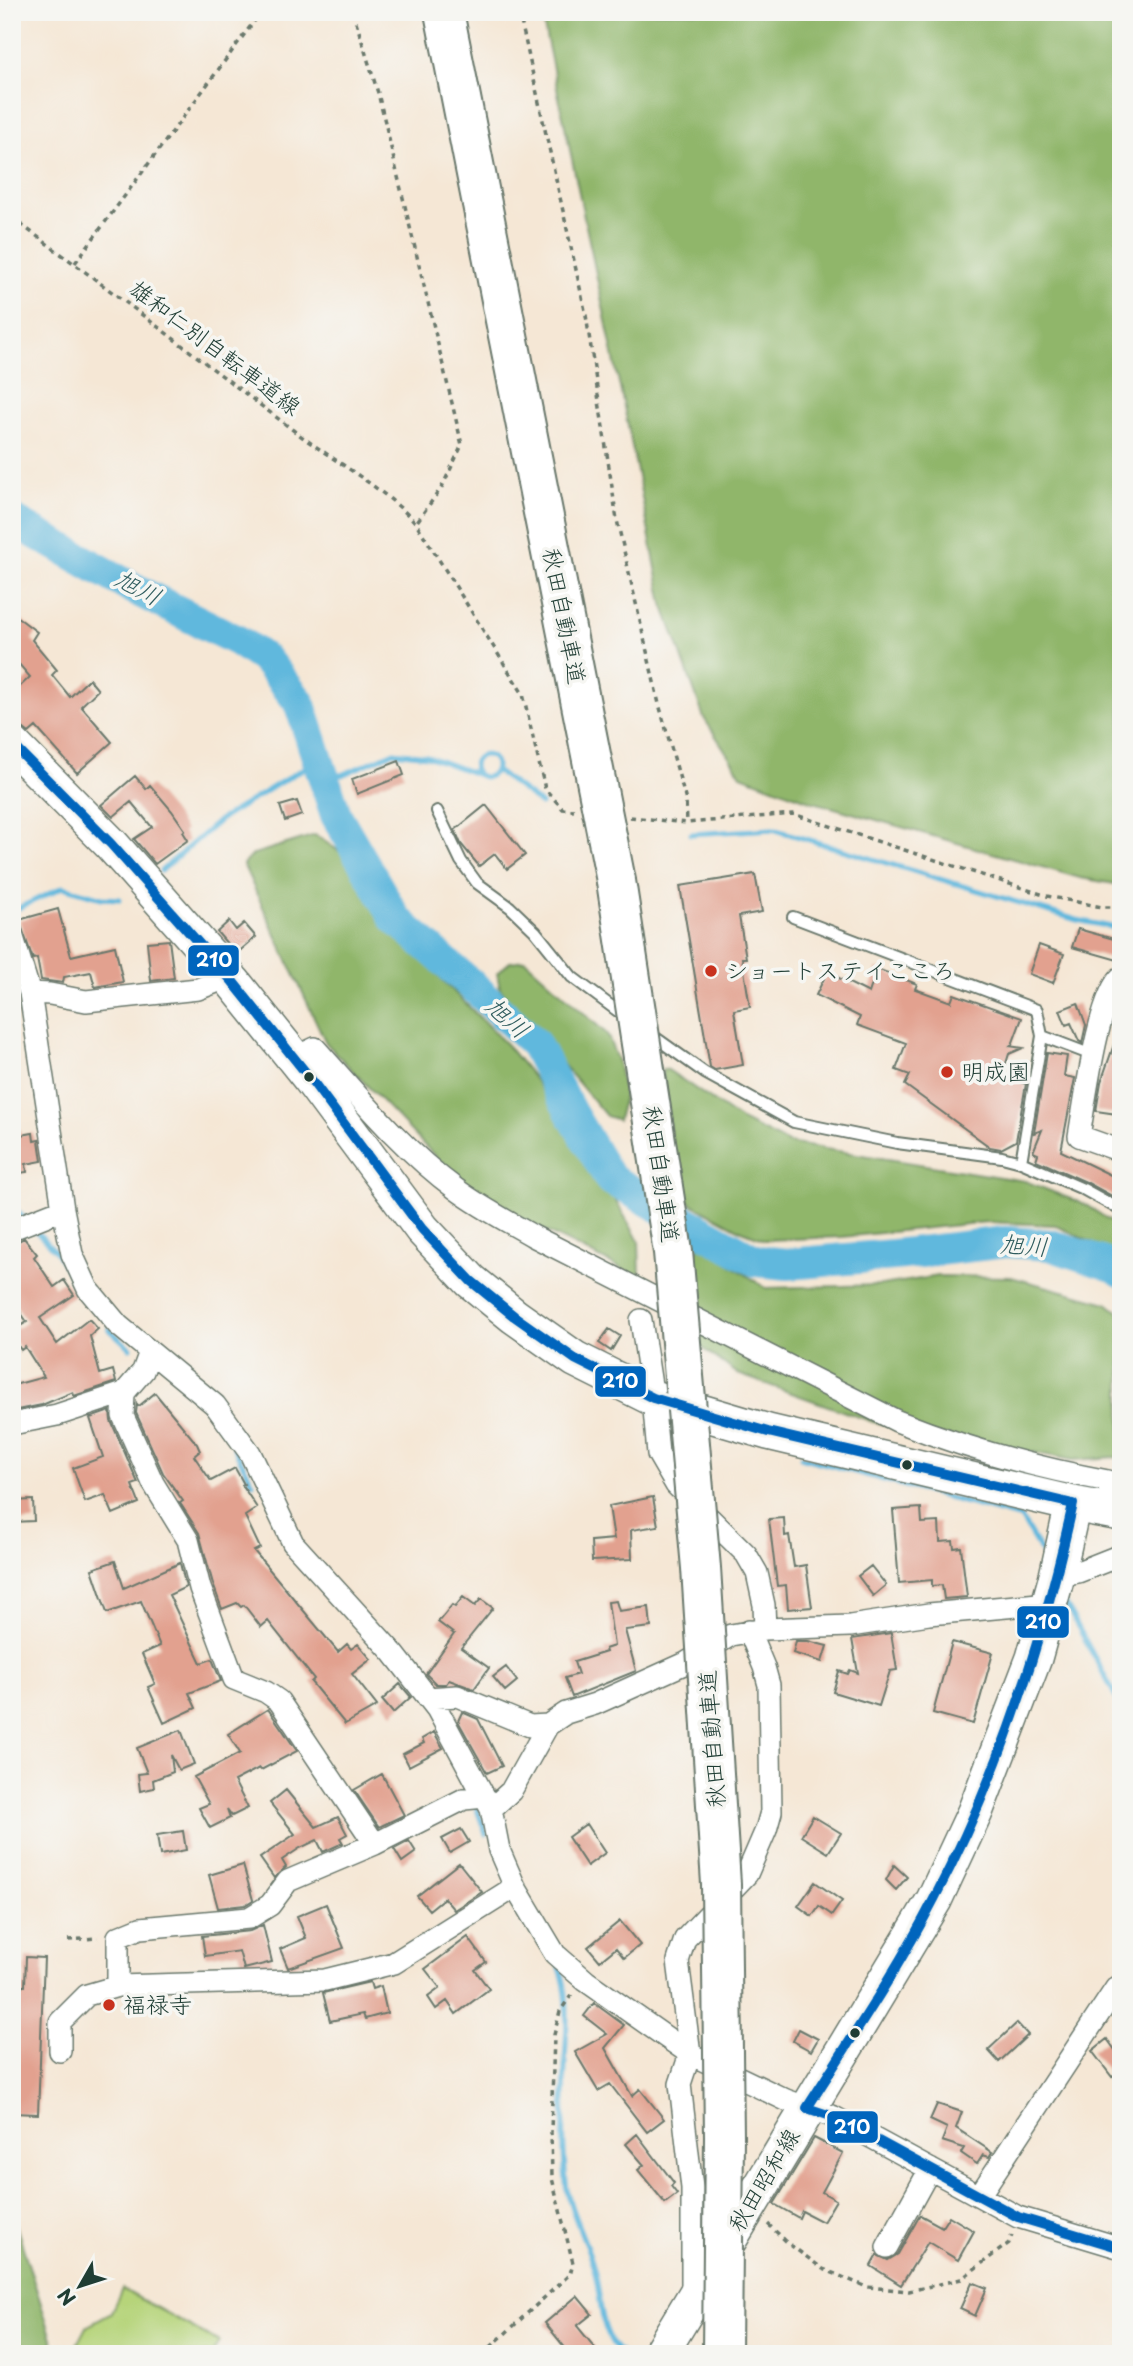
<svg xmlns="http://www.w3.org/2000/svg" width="1133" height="2366" viewBox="0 0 1133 2366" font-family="'Playpen Sans','Klee One',sans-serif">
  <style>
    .green { fill: #b6d47a; stroke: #6a8857; stroke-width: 2 }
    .forest { fill: #90b66a; stroke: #587a4f; stroke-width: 2 }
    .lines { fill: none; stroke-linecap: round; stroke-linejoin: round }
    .stream { stroke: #60b8dd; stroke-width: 5 }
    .river { stroke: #60b8dd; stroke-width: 32 }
    .building { fill: #e2a18f }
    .service-casing { stroke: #6a786c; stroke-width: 14 }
    .minor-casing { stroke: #6a786c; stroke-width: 24 }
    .primary-casing { stroke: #6a786c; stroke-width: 38 }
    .motorway-casing { stroke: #6a786c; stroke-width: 42 }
    .path { stroke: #6a786c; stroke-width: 3.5; stroke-dasharray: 5 5; stroke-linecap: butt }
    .service { stroke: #fff; stroke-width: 10 }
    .minor { stroke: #fff; stroke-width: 21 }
    .primary { stroke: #fff; stroke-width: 35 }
    .motorway { stroke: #fff; stroke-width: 38 }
    .motorway-bridge-casing { stroke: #6a786c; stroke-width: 42; stroke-linecap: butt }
    .motorway-bridge { stroke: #fff; stroke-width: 38 }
    .bus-1-casing { stroke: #f6f6f2; stroke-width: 16 }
    .bus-1 { stroke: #0065bd; stroke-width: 10 }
    .poi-dot { fill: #c8321e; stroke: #f6f6f2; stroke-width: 2.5 }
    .bus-dot { fill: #1f3d34; stroke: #f6f6f2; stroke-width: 2.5 }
    .labels { text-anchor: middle; stroke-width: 7; stroke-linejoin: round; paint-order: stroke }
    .street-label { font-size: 23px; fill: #1f3d34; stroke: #f6f6f2 }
    .poi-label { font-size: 23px; fill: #1f3d34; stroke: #f6f6f2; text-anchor: start }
    .water-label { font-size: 24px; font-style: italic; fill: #2f5c5e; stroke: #f6f6f2 }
    .line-badge { stroke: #f6f6f2; stroke-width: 2.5 }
    .badge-label { font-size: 19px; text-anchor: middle; font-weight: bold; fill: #fff }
  </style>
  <rect width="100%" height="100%" fill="#f6f6f2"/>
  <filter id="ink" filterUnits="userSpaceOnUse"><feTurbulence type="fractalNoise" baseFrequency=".0143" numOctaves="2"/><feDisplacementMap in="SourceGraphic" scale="14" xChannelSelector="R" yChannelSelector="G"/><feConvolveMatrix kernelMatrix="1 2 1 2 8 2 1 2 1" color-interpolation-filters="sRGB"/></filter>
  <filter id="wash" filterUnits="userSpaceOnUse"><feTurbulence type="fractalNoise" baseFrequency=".00686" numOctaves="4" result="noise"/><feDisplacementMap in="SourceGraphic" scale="28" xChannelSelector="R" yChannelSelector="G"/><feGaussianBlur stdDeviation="1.57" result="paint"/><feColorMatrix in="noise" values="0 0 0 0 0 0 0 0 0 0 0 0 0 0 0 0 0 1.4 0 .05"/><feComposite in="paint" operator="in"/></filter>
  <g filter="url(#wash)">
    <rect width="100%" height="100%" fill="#f5e7d5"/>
    <path class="green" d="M122,2289L219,2342L212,2354H72L86,2327L110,2314Z"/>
    <path class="forest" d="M541,12H1121V885L1080,878L810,801L741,775L704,718L663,604L627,421Z
      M315,835L345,855L391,928L507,1045L533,1077L603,1179L639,1241L640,1278L529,1223L453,1175L326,1043L243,864L254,854Z
      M525,960L607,1034L618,1062L624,1096L618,1120L606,1116L500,989L497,973L510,962Z
      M662,1069L668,1070L741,1120L788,1143L1025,1181L1086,1205L1121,1228V1257L1055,1225L987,1222L842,1237L765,1240L742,1231L690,1203L676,1181Z
      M702,1245L766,1288L882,1285L939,1276L1011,1277L1107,1303L1121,1314V1458L1115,1457L1073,1460L873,1422L738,1374L701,1347L689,1285L691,1255Z
      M12,2213L57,2354H12Z"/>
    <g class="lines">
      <path class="stream" d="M474 766a11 11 0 1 1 22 0a11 11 0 1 1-22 0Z
        M496,771L541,804
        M322,774L342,775L394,752L427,756L481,776
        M691,834L773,829L1077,920L1121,929
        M161,871L221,819L317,760
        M12,911L63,887L102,898L120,899
        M12,1206L25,1219
        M31,1226L56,1252L76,1285
        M109,1329L130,1348
        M234,1448L253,1483
        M801,1457L1021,1518L1046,1560
        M1064,1601L1121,1706
        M475,1804L486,1834
        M560,1968C571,1997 566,2033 565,2064C564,2103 562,2143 566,2182C569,2213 587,2240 594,2269C602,2297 598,2334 622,2354"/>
      <path class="river" d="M12,520L136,590L238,641L266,660L299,702L336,815L396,919L474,987L535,1044L571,1113L610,1179L756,1261L788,1264L894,1255L1006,1242L1050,1245L1116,1267L1121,1271"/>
    </g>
    <g id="blocks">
      <path class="building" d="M12,613L37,632L32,640L57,670L52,675L70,697L89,679L98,690L81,706L112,742L77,773L36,727L29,733L12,719V694L30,677L12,656Z
        M399,761L404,775L357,794L352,779Z
        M135,776L146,789L150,785L172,811L185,830L183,832L188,840L155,864L134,839L152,827L131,802L113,817L101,805Z
        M297,801L302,815L285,821L280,806Z
        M486,805L525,855L507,869L495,854L479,866L461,844L455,830Z
        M755,874L762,912L739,916L746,958H742L750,1007L734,1010L743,1065L715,1070L710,1067L680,886Z
        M58,909L71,956L115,946L123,982L95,987L91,972L64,977L63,983L41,980L37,958L33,959L19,920Z
        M229,921L236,930L244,923L256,937L236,954L217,932Z
        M1078,929L1121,941V961L1072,947Z
        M169,940L174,978L151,981L147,942Z
        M1039,945L1064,954L1053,983L1029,974Z
        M877,969L917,984L915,989L951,1002L954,994L1022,1018L1012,1045L1009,1046L1023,1048L1009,1054L1002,1076L1026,1084L1016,1141L1001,1149L990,1147L905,1085L910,1075L896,1070L906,1043L857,1025L860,1017L816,995L827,972L869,993Z
        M1078,1003L1086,1025L1082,1043L1079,1041L1071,1023L1066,1025L1060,1010Z
        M1118,1033H1121V1098H1119L1117,1114L1096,1111L1101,1082Z
        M1047,1053L1067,1056L1064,1076L1075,1078L1061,1151L1121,1180V1201L1086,1182L1036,1160L1038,1154L1033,1152L1042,1130L1034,1133Z
        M12,1129H20L21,1135L33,1133L34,1141L39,1140L42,1161L26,1164L27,1172L12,1174Z
        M24,1238L37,1254L34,1257L54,1287L64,1280L74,1295L40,1318L57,1344L89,1319L98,1329L90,1336L100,1374L113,1370L116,1382L74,1396L73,1392L42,1405L12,1411V1395L16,1394L14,1385L44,1377L25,1347L21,1350L12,1337V1331L27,1322L12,1300V1245Z
        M609,1329L620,1336L611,1351L599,1343Z
        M155,1393L197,1444L200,1451L194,1456L211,1481L235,1468L244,1484L242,1485L257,1508L245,1516L260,1548L254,1551L338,1652L347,1644L351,1649L358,1644L371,1659L352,1674L377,1706L345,1724L311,1682L314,1679L268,1621L261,1627L244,1605L241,1607L237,1603L222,1609L213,1584L199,1533L180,1503L183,1501L163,1473L136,1413L137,1404L139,1406Z
        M110,1411L111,1421L138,1483L132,1485L139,1503L113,1514L105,1495L85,1502L73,1468L103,1457L90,1418Z
        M653,1497L658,1526L631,1530L632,1559L592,1561L591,1541L614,1539L609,1506Z
        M33,1500L34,1521L12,1522V1501Z
        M921,1508L922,1523L939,1522L940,1542L953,1541L954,1548L961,1547L967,1597L944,1599L942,1585L932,1586V1580L899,1583L893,1510Z
        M784,1518L785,1536L789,1535L794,1567L806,1565L812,1607L788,1609L786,1585L777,1586L769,1519Z
        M115,1561L124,1588L180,1563L186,1587L169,1595L201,1663L212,1659L221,1681L189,1693L196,1708L164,1723L148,1687L155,1684L142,1654L160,1646L141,1601L107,1613L92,1569Z
        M871,1566L886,1585L873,1596L858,1576Z
        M463,1597L475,1606L481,1599L493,1608L461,1648L489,1668L474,1689L449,1680L446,1684H436L426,1674L454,1634L438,1622L452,1605L455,1607Z
        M616,1601L619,1611L649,1607L651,1627L625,1630L636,1671L572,1697L565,1678L578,1674L574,1662L606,1652L605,1649L614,1646L608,1602Z
        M891,1633L897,1670L890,1671L879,1706L833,1692L839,1671L848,1674L850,1670L858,1673L852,1639Z
        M796,1641H808L827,1646L822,1662L793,1653Z
        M952,1642L993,1653L973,1724L933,1713Z
        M506,1667L517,1681L505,1691L493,1677Z
        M400,1684L411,1697L393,1713L382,1700Z
        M268,1709L297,1751L261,1770L259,1768L234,1781L248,1808L232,1816L227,1809L230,1818L210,1828L199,1808L209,1804L194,1777L240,1753L228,1734Z
        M462,1712L478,1719L502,1766L487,1773L458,1721Z
        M181,1730L194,1764L179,1770L171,1755L173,1772L153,1780L154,1788L140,1791L138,1774L147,1773L137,1748Z
        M434,1732L443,1748L409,1766L403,1754L424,1743L422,1739Z
        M382,1774L404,1815L379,1827L354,1790Z
        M286,1790L316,1827L338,1817L347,1834L340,1838L343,1843L323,1852L317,1840L300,1848L282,1860L286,1867L274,1878L260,1858L295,1834L270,1803Z
        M813,1816L841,1833L828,1853L801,1836Z
        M586,1824L605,1853L587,1866L568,1837Z
        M461,1829L469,1842L450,1853L442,1839Z
        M183,1831L186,1850L160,1855L157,1835Z
        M409,1841L416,1852L402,1862L394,1849Z
        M459,1863L482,1892L454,1910L444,1898L429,1910L417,1896Z
        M243,1865L253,1900L245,1905L218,1908L209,1875Z
        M894,1865L907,1877L896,1890L886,1880Z
        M815,1882L842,1901L832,1915L819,1906L812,1916L798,1906Z
        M326,1904L344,1948L288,1968L280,1949L306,1938L297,1916Z
        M620,1921L640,1945L624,1958L616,1948L600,1961L588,1947Z
        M263,1925L272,1962L244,1969L239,1951L205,1956L202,1936L250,1931Z
        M468,1937L486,1962L475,1970L489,1989L456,2014L447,2001L436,2009L428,1997L440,1988L425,1969Z
        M26,1957L44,1958L38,2114L12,2113L14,1986H25Z
        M370,1982L372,1989L381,1986L387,2013L365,2019L363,2014L330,2021L323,1993Z
        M594,2003L624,2025L605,2048L632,2096L640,2089L664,2119L647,2132L610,2084L598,2091L575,2052L607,2034L584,2016Z
        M1017,2023L1028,2035L999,2062L988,2050Z
        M799,2029L818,2039L811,2051L793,2041Z
        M1107,2039L1121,2058V2070L1112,2077L1092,2051Z
        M937,2104L962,2112L956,2128L992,2152L989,2157L983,2155L977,2164L961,2153L964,2148L942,2141L947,2128L930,2120Z
        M637,2134L674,2183L671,2186L677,2194L665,2203L638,2170L644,2165L626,2144Z
        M814,2138L843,2153L822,2192L836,2200L823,2222L802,2211L799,2218L774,2204Z
        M920,2215L942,2227L949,2216L974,2231L958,2260L928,2242L901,2285L871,2266L877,2255L888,2260L898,2254Z
        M972,2282L987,2288L975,2316L960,2309Z
        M577,2296L592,2314L577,2326L600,2354H570L545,2323Z"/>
    </g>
  </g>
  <g filter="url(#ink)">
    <use href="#blocks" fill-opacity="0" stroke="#6a786c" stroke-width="2"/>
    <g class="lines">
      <defs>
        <path id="service" d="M437,811L461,861L477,883L510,907L535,931L572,977L627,1018
          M793,917L1037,1010L1042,1036
          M649,1033L705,1073L794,1122L897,1143L1002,1157L1021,1162L1083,1189L1121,1210
          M1021,1162L1042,1036L1092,1055"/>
        <path id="minor" d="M12,934L30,993L63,1209L72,1254L88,1289L118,1325L215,1405L250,1453L293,1543L394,1654L437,1709L491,1809L499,1850L515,1887L555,1954L586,1981L690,2054L786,2100L834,2117L1018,2217L1121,2248
          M1121,977C1098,997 1085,1102 1079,1136L1121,1151
          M30,993L50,994L86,1001L198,989L229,977
          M294,1058L315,1048C358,1096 404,1151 456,1189C480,1207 507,1221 533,1236L897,1421C965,1448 1036,1468 1108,1481L1115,1512
          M12,1229L63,1209
          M641,1320L653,1398L658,1454L676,1485L746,1554L757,1573L764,1605L765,1629
          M150,1352L143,1371L124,1393L123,1416L153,1483L188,1540L200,1588L234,1679L266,1692L279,1701L375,1844
          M12,1424L57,1415L124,1393
          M1057,1576L1078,1572L1121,1555
          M428,1698L457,1696L530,1726L548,1725
          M491,1809L511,1791L548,1725L566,1713L595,1704L686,1663L731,1635L765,1629L850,1626L929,1614L1049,1603
          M118,1986V1937L140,1928L249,1918L270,1905L288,1881L375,1844L464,1799L485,1797
          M60,2051V2022L87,1995L118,1986L325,1980L394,1963L515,1887
          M979,2196L1116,1988L1121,1985
          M887,2247L930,2169
          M692,2295V2188L680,2084L690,2054L678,1961L685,1939L747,1874L766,1830L771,1812L769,1685L764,1667L749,1631"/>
        <path id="primary" d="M12,744L111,844L233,982L310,1078L422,1229L471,1281L514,1316L575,1359L653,1398L768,1432L1073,1504L1121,1513
          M660,2354L934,1900L975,1812L1034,1658L1057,1576L1073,1504"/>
        <path id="motorway" d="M444,12L616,881"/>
      </defs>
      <use href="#service" class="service-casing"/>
      <use href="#minor" class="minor-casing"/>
      <use href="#primary" class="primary-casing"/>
      <use href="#motorway" class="motorway-casing"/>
      <path class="path" d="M353,12L378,93L462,445L442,487L416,523
        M519,12L586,315L617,520L659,704L686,801L687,823
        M12,218C107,287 200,359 293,430C335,462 380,485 416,523L523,694L545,789L563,809L574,810
        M75,263L261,12
        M630,817L687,823L793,814L1047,896L1102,907H1121
        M68,1940L98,1938
        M768,2224L789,2244L823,2269L867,2287L909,2291L961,2279L1009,2243L1012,2235
        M483,2354L570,2274L573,2263L552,2178L551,2132L554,2035L560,2011L573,1993"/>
      <use href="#service" class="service"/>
      <use href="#minor" class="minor"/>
      <use href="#primary" class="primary"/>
      <use href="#motorway" class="motorway"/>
      <defs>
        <path id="motorway-bridge" d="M616,881L673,1252L701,1568L721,1884L724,2136L722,2354"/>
      </defs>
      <use href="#motorway-bridge" class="motorway-bridge-casing"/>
      <use href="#motorway-bridge" class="motorway-bridge"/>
      <defs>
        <path id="bus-1" d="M12,744L111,844L233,982L310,1078L422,1229L471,1281L514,1316L575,1359L653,1398L768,1432L1073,1504C1043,1640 999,1775 934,1899C897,1971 850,2040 807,2108L834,2117L1018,2217L1121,2248"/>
      </defs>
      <use href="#bus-1" class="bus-1-casing"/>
      <use href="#bus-1" class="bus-1"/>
    </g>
  </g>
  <g class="poi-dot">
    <circle cx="711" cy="971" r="7"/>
    <circle cx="947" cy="1072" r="7"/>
    <circle cx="109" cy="2005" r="7"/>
  </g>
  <g class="bus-dot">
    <circle cx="309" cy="1077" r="6"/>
    <circle cx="907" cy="1465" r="6"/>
    <circle cx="855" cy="2033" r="6"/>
  </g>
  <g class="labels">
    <g class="street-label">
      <text transform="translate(215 348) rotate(37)" y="8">雄和仁別自転車道線</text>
      <text transform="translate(564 616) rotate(79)" y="8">秋田自動車道</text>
      <text transform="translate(661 1174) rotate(82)" y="8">秋田自動車道</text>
      <text transform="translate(712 1739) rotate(-94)" y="8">秋田自動車道</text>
      <text transform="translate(764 2180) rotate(-59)" y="8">秋田昭和線</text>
    </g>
    <g class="poi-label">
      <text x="725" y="979">ショートステイこころ</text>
      <text x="961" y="1080">明成園</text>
      <text x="123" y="2013">福禄寺</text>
    </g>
    <g class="water-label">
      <text transform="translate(138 588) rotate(28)" y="8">旭川</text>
      <text transform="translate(507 1018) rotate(42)" y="8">旭川</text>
      <text transform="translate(1024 1246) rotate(4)" y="8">旭川</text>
    </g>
  </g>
  <g class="line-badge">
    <rect x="187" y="944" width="53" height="33" rx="7" fill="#0065bd"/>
    <rect x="594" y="1365" width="53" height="33" rx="7" fill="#0065bd"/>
    <rect x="1016" y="1605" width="54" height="34" rx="7" fill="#0065bd"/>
    <rect x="826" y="2110" width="53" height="34" rx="7" fill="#0065bd"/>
  </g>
  <g class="badge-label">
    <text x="214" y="967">210</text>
    <text x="620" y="1388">210</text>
    <text x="1043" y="1629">210</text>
    <text x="852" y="2134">210</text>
  </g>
  <rect width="1133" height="2366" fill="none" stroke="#f6f6f2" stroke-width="42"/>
  <g transform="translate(80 2286) rotate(231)" stroke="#f6f6f2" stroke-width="5" paint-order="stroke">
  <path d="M0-5L12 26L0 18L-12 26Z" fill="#1f3d34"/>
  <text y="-10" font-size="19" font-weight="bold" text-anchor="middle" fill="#1f3d34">N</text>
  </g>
</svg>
